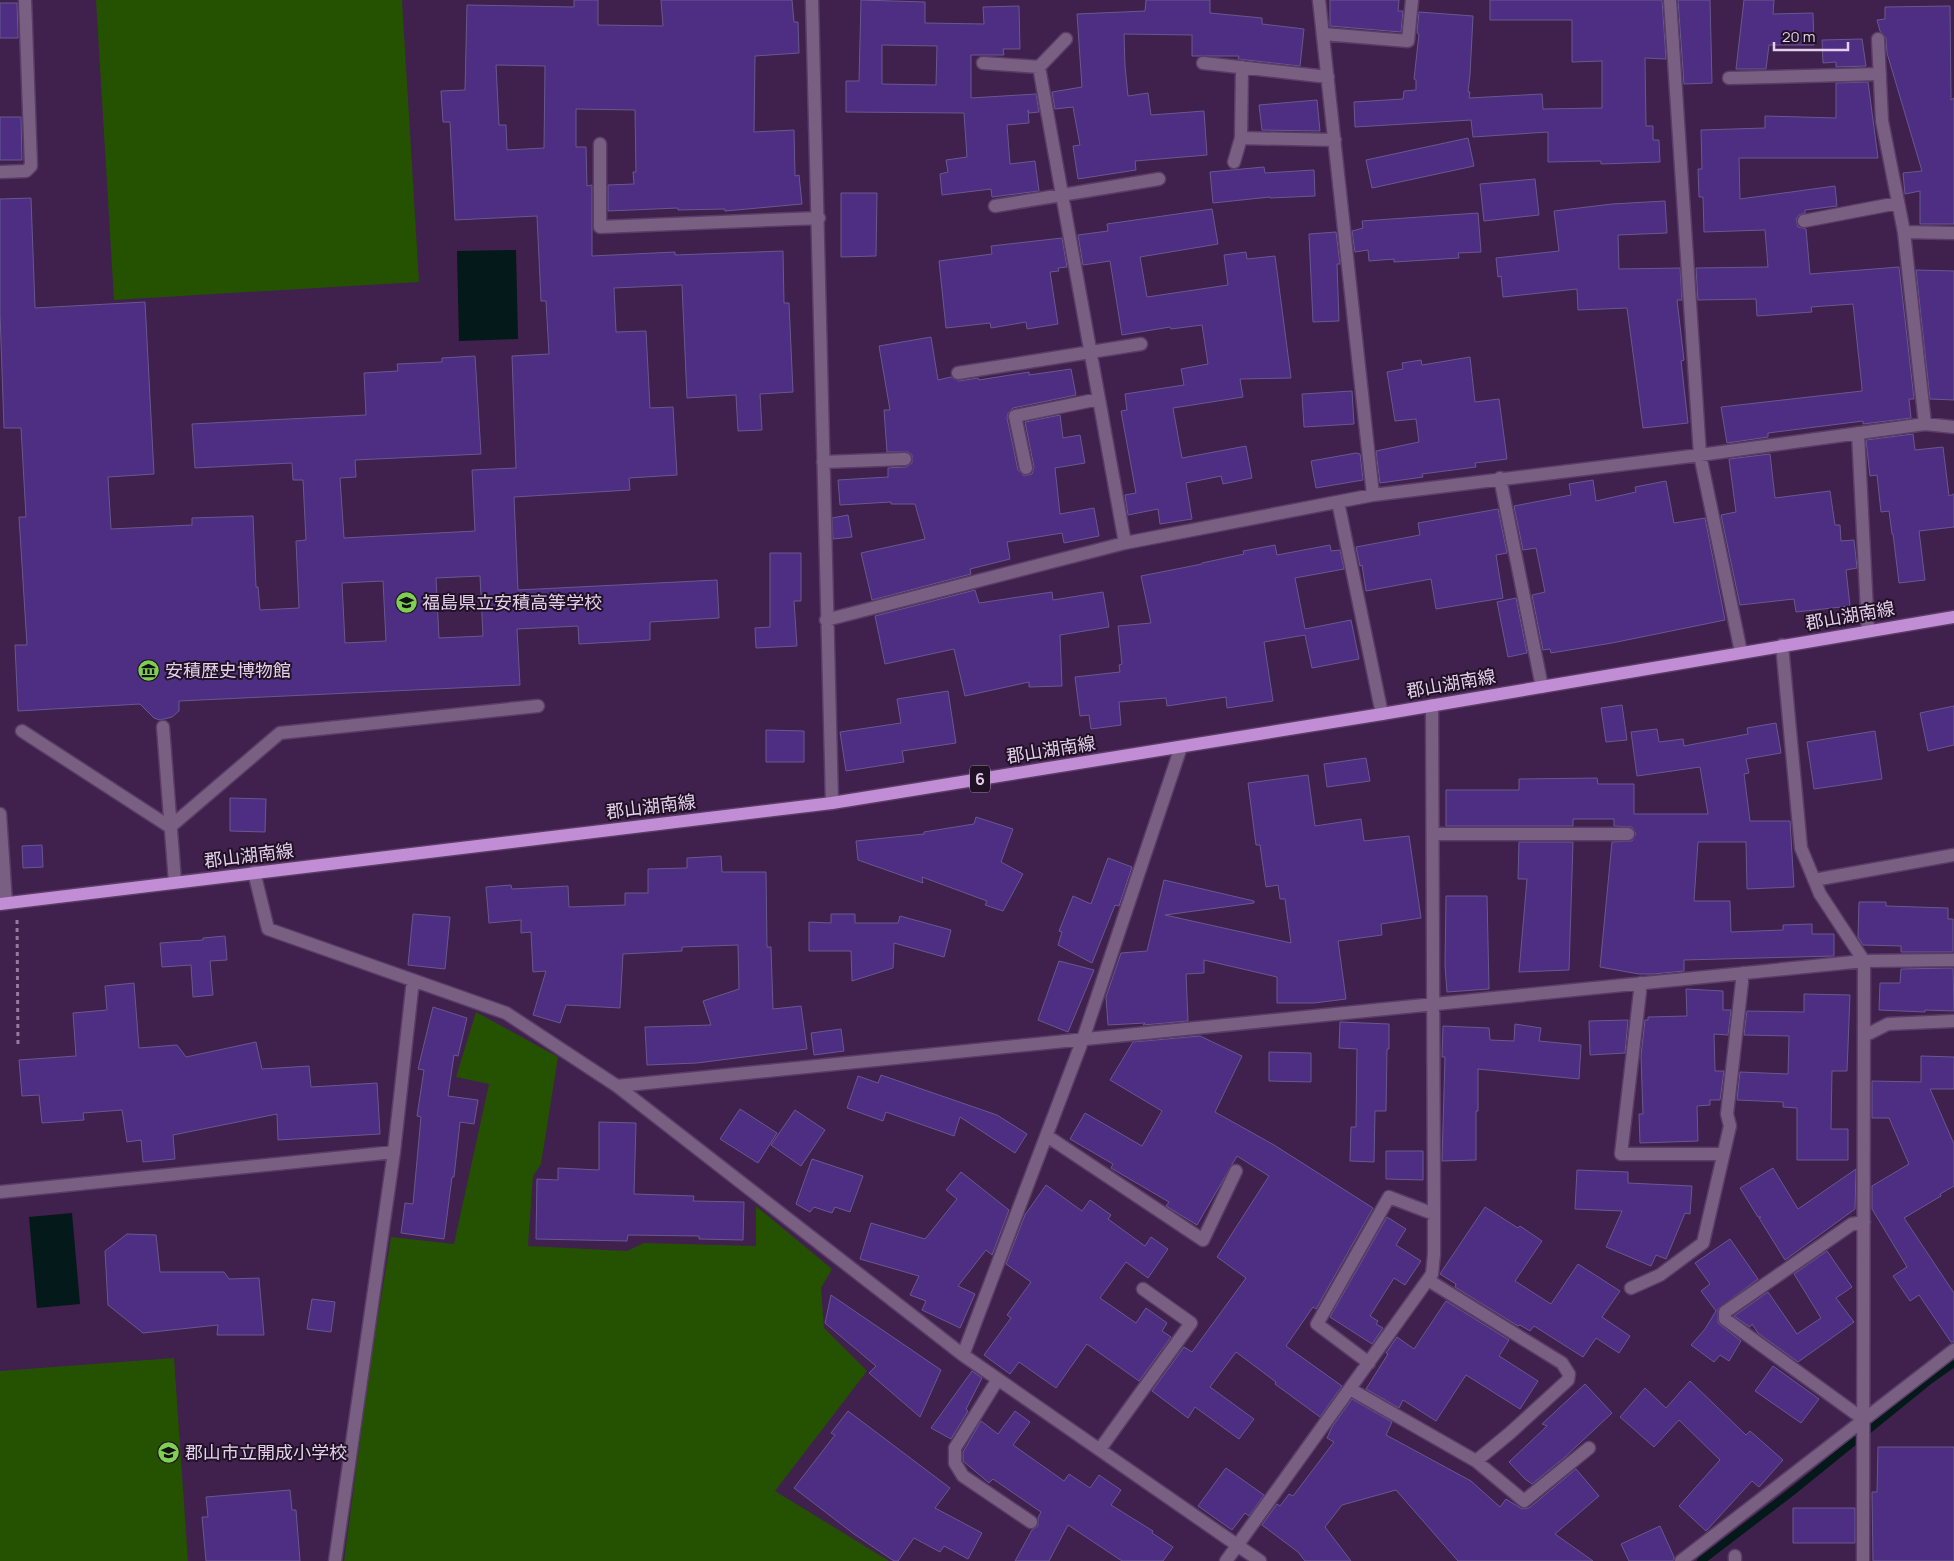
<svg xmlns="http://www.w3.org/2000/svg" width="1954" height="1561" viewBox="0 0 1954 1561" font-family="Manrope,'Noto Sans JP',sans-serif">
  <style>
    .green { fill: #245200 }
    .water { fill: #041919 }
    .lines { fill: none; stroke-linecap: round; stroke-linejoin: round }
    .stream { stroke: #041919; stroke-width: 8 }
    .building { fill: #4d2e83; stroke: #68588f; fill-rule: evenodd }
    .minor-casing { stroke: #5a3c66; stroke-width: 15 }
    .major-casing { stroke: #5a3c66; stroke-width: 15 }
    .path { stroke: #947b9f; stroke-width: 3; stroke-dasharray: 4 4; stroke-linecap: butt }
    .minor { stroke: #796083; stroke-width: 12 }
    .major { stroke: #c18dd5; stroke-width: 12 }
    .labels { text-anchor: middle; stroke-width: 4; stroke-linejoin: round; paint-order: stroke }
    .shield { fill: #201125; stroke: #a997b0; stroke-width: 1 }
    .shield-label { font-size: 16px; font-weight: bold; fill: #e4d0ec }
    .poi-label { font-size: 18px; fill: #e4d0ec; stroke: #201125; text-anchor: start }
    .street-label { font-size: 18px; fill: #e4d0ec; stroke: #201125 }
  </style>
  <rect width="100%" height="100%" fill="#40204d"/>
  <path class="green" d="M96,0H402L419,282L114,300Z
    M476,1012L558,1057L541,1164L533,1176L528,1246L627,1251L644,1243L756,1246V1206L832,1269L821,1288L824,1328L867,1371L775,1491L889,1561H344L369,1372L391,1237L454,1244L489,1084L456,1077Z
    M174,1358L188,1561H0V1371Z"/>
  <path class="water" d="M516,250L518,339L459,341L457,251Z
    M72,1213L80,1304L37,1308L29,1217Z"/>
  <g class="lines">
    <path class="stream" d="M1701,1561L1794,1490L1931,1379L1954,1363"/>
  </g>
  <path class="building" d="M574,0H598V25L663,26L661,0H792L794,22H798L799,53L755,56L754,132L794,130L795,176L799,175L802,204L725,211V209L678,210V208L608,211V185L634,184L633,172H636L635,110L576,109V147H586L587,186L592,185V256L675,252V255L783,251L784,303H789L793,392L760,394L762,430L738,431L736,395L687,398L682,285L614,288L616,332L646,331L650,408L673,407L677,475L629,478L630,490L514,497L518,590L717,580L719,618L650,622V640L579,644L578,626L517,629L520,685L179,701V711L172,717L160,720L154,718L140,704L18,711L15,645H27L19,517H26L21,428H4L0,313V199L31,198L35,308L145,302L154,474L108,477L111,529L192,525V518L253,516L256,587H258L260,610L299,608L296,541L306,540L303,480H293L292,463L195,468L192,424L366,415L364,373L398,371L397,364L442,362V358L475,356L481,454L355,460L356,477L340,478L344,538L475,531L472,470L516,468L512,356L549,354L546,301H541L537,216L455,220L450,122H443L441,91L465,90L467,5L574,7ZM496,65L545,66L544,148L507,150L506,125H499ZM480,576L483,636L439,638L436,578ZM383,581L386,641L345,643L342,583Z
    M861,0L925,2V23L984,24L983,7L1019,6L1020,49H1003L1004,55H971V98L1036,94L1039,112L1029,113L1028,110L1029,123L1007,125L1010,164L1035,161L1039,191L992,197L991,189L942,195L940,174L948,172L946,160L967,157L964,113L846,112V81H859ZM882,45L937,46L936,85L882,84Z
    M1146,0H1210V13L1262,18V24L1304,29L1300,66L1238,59L1239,56H1192V35L1124,34L1125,66L1128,96L1148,93L1151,115L1204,111L1207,155L1135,161L1136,170L1078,179L1073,146L1080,145L1073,107L1055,109L1052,92L1082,87L1077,14L1145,11Z
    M1330,0H1399L1398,11H1403L1401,32L1330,26Z
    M1490,0H1662L1666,59L1645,58L1646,126H1653V140H1659L1660,162L1601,164V161L1548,162V132L1473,137L1471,120L1355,127L1354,102L1403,99L1404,91L1416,90V80L1414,79L1419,34L1417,33L1419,12L1473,16L1470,75L1468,92H1470L1469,98L1542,94L1543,109L1602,108V61L1572,62V20H1490Z
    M1678,0H1710L1712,83L1684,84Z
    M1744,0H1774L1773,14L1813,13L1814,45H1769L1766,69H1736Z
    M0,3H17L18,38H0Z
    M1950,6L1951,100L1954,98V224H1920V191L1905,194L1903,173L1922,171L1887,53L1886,38L1880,31L1877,20L1885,19V7Z
    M1862,39L1866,66L1836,67V62L1823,63L1822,40Z
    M1868,82L1878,158H1739L1740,199L1835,186L1837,206L1805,210V213L1799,215L1796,219L1798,227L1806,229L1810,274L1899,267L1914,399H1909L1911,418L1863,424V421L1768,433V437L1727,443L1721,407L1862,391V388L1853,304L1811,307L1812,312L1757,316L1756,299L1698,300L1696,268L1768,267L1765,230L1704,232L1703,197H1699L1698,169H1702L1701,130L1765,128V116L1836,118V83Z
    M1317,100L1320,131L1262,130L1259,105Z
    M0,117H21L22,160H0Z
    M1468,138L1474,166L1372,188L1366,160Z
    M1264,167L1265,173L1314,170L1315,196L1270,198V197L1213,203L1210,172Z
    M1535,179L1539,215L1484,221L1480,184Z
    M841,193H877L876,256L841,257Z
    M1665,201L1667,233L1618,235L1619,269L1680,268L1682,300H1677L1684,360L1681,361L1688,423L1643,428L1627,308L1578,310L1577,289L1503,297L1501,276L1498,277L1496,258L1559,251L1554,211L1612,204Z
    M1212,209L1218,244L1140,257L1147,297L1228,285L1224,255L1246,252L1247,259L1275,256L1291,378L1240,379L1243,397L1173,408L1182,458L1246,446L1252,478L1223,484L1221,476L1186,483L1192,519L1160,524L1158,509L1128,515L1125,495L1136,493L1121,411L1127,410L1125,394L1184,385L1181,369L1208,364L1202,325L1171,329L1170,327L1122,335L1110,261L1083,265L1078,235L1108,231L1107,224Z
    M1478,213L1481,252L1458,253L1459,258L1394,262V259L1369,261L1368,250L1355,252L1352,231L1363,228L1362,221Z
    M1336,232L1340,264H1337L1339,321L1313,322L1309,234Z
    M1062,238L1067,267L1058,268L1059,271L1050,272L1058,324L1027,329L1026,322L991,328L990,323L946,328L939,261L992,254L991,246Z
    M1916,270L1954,271V400L1930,399Z
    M931,337L938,380L951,377L959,381L978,378L979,380L1029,372V375L1071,369L1076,395L1013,408L1008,413L1007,418L1018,470L1024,476L1032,474L1034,467L1025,422L1060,415L1063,438L1080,435L1085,463L1055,468L1060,514L1094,508L1099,536L1064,543L1062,533L1007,542L1010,559L970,569L971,574L872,600L861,553L925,539L915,504H891V502L840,505L838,480L888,477V468L906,467L912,463V455L908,452H887L884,410H890L879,346Z
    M1470,357L1475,402L1499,399L1507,459L1475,463L1476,467L1422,474L1423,477L1380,483L1376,451L1419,442L1416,419L1395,421L1387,372L1403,369L1402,363L1421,360L1422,365Z
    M1352,391L1354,424L1304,427L1302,394Z
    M1913,434L1915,450L1943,447L1949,496L1954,494V527L1919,531L1925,580L1899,583L1893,534H1892L1889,511L1881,512L1877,475L1870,476L1866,440Z
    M1356,453L1360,454L1363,480L1316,488L1311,461Z
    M1770,454L1775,498L1830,491L1835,525H1840L1841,541L1854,540L1857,568L1846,570L1850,606L1796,612L1794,599L1740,605L1721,515L1736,512L1729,459Z
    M1593,480L1596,501L1636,492L1635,487L1666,481L1674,523L1705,518L1725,620L1612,643L1551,653L1550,649L1543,650L1532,595L1545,592L1536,548L1523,550L1514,506L1571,495L1569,484Z
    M1498,509L1507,553L1496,555L1503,598L1436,609L1431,579L1366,591L1362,565L1360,566L1356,547L1420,535L1418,523Z
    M848,515L852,537L833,539L832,518Z
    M1275,545L1277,555L1330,545L1331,551L1340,550L1344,569L1295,578L1305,629L1351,620L1359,659L1312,668L1305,635L1264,642L1273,701L1227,708L1226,697L1167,706L1166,698L1119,702L1121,725L1091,729L1089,715L1080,716L1075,677L1120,672L1119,665L1122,664L1118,626L1151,623L1141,576L1202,564V563L1244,554L1243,551Z
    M770,553H801V601H794L797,646L756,648L755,628L770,627Z
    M975,590L979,603L1052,592L1053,600L1103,592L1109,627L1060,635L1062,686L1029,687V682L965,696L954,649L885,664L875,616Z
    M1516,598L1527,653L1508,657L1497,602Z
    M948,691L956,743L902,751L904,762L846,771L840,732L901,723L897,699Z
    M1622,705L1627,740L1606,742L1601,708Z
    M1954,706V745L1928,751L1920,713Z
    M1776,723L1781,753L1746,759L1749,773L1744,774L1750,821H1790L1794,887L1747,889L1746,842H1698L1694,901H1730L1731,932L1783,930V925L1812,924V934H1834V956L1684,960V971L1653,974H1639L1600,967L1612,842L1632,841L1636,834L1632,827L1614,826V819H1573V826H1446V790H1519V779L1597,778L1598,784H1634V814H1708L1700,767L1637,776L1631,732L1657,729L1659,742L1683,739L1684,746L1748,734L1747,728Z
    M766,730L804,731V762H766Z
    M1875,731L1882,779L1814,789L1807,742Z
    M1366,758L1370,781L1327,787L1324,764Z
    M1308,775L1315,826L1361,819L1364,841L1409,836L1421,918L1381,924L1382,935L1338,941L1346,999L1314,1003H1277V977L1204,960V973L1186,974L1188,1021L1143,1025L1145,1023L1108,1025L1106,997L1121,953L1147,951L1164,880L1254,901V903L1165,915L1291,943L1285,899H1280L1278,885L1266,887L1260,845H1256L1248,783Z
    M230,798L266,799L265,832L230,831Z
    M976,817L1013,829L1001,862L1023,874L1003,911L985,905L987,901L922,877L923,883L858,860L856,841L924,834V832L974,824Z
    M1519,842H1573L1569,970L1519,972L1527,879H1518Z
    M42,845L43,867L23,868L22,846Z
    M721,856L722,872H766L767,947H771L773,1009L801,1006L807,1049L697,1063L647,1065L645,1027L711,1025L703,1001L739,989L738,945L682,947V951L623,954L620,1008L566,1005L560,1023L533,1015L546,971L533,972L531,932L521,933V920L489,923L486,887L511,885L512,889L568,886L569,907L625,905V893H648V869L687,868V858Z
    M1108,858L1132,867L1119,906L1115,905L1092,963L1058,945L1062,932L1059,931L1073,896L1091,904Z
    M1446,896H1487L1489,989L1447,992L1445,965Z
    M1859,902H1886V906L1948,908V919H1953V952H1901V946L1863,945L1858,937Z
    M413,914L450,917L445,969L408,965Z
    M831,914H855V923H898L900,916L951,930L944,957L894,943L893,968L852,981L851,951H809V922L831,923Z
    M225,936L227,960L210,961L213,995L193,997L191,965L162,967L160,943L203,940V938Z
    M1059,961L1094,970L1068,1032L1038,1020Z
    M1953,968L1954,1011L1925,1010V1012L1879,1010L1880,983H1900L1901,969Z
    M134,983L139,1048L177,1045L186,1057L256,1042L262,1069L309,1066L311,1087L377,1083L380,1134L278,1140L277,1114L173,1135L175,1159L143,1162L141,1140L127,1142L122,1110L83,1113L84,1120L42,1123L39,1095L22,1096L19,1060L76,1056L73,1013L107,1010L105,986Z
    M1686,989L1723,991V1010H1731L1728,1035L1714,1034L1715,1071H1724L1720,1100H1710V1105L1697,1106L1698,1141L1640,1143L1639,1114H1643L1641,1056L1645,1020H1648V1017L1687,1016Z
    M1804,994L1850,995L1847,1071H1832L1831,1129H1848V1160H1797V1108L1783,1107V1102L1737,1100L1740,1072L1788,1074L1789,1036L1744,1035L1747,1011L1804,1012Z
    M433,1007L467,1018L458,1056L454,1055L448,1096L478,1100L474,1124L460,1122L454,1177H452L444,1239L401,1233L405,1203L413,1204L421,1117L417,1116L424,1070L418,1069Z
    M1628,1020L1625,1053L1590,1055L1589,1021Z
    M1340,1022L1389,1024V1049H1387L1386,1111H1375L1374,1162L1350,1161L1351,1127H1356L1357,1049L1339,1048Z
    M1515,1024L1541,1028L1539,1041L1581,1045L1579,1079L1478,1069V1111H1476V1160L1442,1161L1445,1057H1442L1443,1026L1489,1028L1490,1040L1514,1041Z
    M841,1029L844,1051L814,1055L811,1033Z
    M1200,1036L1242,1056L1215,1112L1274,1145L1373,1208L1316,1309L1313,1307L1286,1346L1342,1386L1320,1417L1275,1384L1276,1382L1236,1352L1210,1387L1254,1419L1239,1439L1195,1407L1188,1418L1152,1391L1184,1347L1192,1352L1246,1278L1217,1257L1269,1176L1237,1156L1197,1225L1166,1206L1169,1202L1111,1168L1113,1164L1070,1139L1085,1113L1142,1146L1162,1111L1110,1080L1133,1042Z
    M1269,1052L1311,1053V1082L1269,1081Z
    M1921,1056L1954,1057V1089H1930L1954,1144V1186L1940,1194L1941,1196L1904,1218L1954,1293V1342H1951L1919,1295L1910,1301L1893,1276L1907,1267L1872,1209V1186L1909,1164L1889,1118H1872V1081L1921,1082Z
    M881,1075L997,1115L1027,1134L1015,1153L960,1117L954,1136L886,1112L883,1121L847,1108L858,1076L878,1083Z
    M740,1109L777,1133L758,1163L720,1139Z
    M795,1110L825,1130L801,1166L771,1145Z
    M599,1122L636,1123L634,1194L694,1196L693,1201L744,1202L743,1240L699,1239V1236L628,1235L627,1241L536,1239L537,1179L558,1180V1168L599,1170Z
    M1386,1151H1423V1180L1386,1179Z
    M812,1159L863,1176L850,1212L835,1207L832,1213L814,1207L810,1212L796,1204Z
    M1773,1168L1798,1209L1856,1169L1855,1209L1785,1260L1759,1218L1761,1217H1758L1740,1188Z
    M1577,1170L1628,1172V1183L1692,1186L1690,1214L1685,1213L1666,1259L1656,1255L1651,1266L1606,1247L1622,1211L1575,1209Z
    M961,1172L1009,1210L992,1255L986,1250L958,1286L975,1294L960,1328L922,1310L926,1301L910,1295L919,1276L860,1259L871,1223L925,1239L957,1199L946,1190Z
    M1046,1185L1082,1211L1090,1200L1111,1215L1108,1219L1145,1246L1151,1237L1168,1249L1148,1278L1126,1262L1100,1298L1136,1323L1146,1308L1167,1323L1162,1331L1171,1337L1139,1381L1087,1344L1056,1388L1019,1362L1010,1374L984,1355L1011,1318L1007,1315L1031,1282L1006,1264L1025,1215Z
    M1485,1207L1518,1228L1520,1226L1542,1241L1515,1281L1551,1304L1578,1264L1620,1291L1602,1317L1630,1336L1619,1353L1596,1338L1583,1357L1534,1326L1530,1331L1520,1325L1518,1326L1455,1287L1456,1284L1440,1274Z
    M1387,1217L1406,1229L1396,1245L1421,1261L1405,1285L1394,1278L1370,1316L1378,1321L1376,1324L1383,1328L1372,1344L1330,1317Z
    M127,1234L156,1235L160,1272H224L229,1279L259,1278L264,1335H217L218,1325L143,1333L108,1305L105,1251Z
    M1730,1239L1758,1279L1718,1309V1323L1741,1341L1729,1361L1720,1355L1714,1362L1691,1345L1705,1329L1716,1311L1701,1291L1710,1284L1695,1263Z
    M1827,1251L1852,1287L1836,1298L1854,1322L1798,1362L1758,1333L1752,1324L1750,1327L1734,1316L1768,1292L1797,1334L1821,1318L1794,1274Z
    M831,1295L941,1370L920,1417L869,1373L876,1366L825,1323Z
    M312,1299L335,1302L331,1332L307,1329Z
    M1446,1301L1509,1340L1499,1356L1538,1381L1520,1409L1466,1375L1436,1421L1403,1400L1399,1408L1366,1389L1388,1354L1386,1353L1397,1337L1414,1349Z
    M1773,1366L1819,1399L1801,1423L1755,1391Z
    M972,1371L982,1378L966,1409L968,1411L951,1439L931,1428Z
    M1690,1381L1746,1435L1750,1431L1783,1460L1759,1487L1752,1481L1706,1531L1679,1506L1720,1460L1679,1420L1654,1447L1620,1417L1645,1388L1666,1408Z
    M1585,1384L1612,1413L1565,1457L1532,1484L1525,1479L1509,1462L1547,1426L1542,1424Z
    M1352,1399L1392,1422L1386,1435L1471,1481L1500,1507L1506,1499L1522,1509L1529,1508L1576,1469L1599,1496L1555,1534L1593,1561H1458L1396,1490L1342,1505L1325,1527L1351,1561H1305L1298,1552L1262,1525L1277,1504L1280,1506L1289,1494L1293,1496L1334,1442L1327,1438L1332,1427Z
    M848,1411L950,1488L935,1508L982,1533L968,1559L944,1546L940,1552L914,1538L898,1561H894L854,1534L794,1488L835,1435L831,1433Z
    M1015,1411L1030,1422L1013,1445L1064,1481L1069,1474L1090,1488L1099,1475L1121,1490L1111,1505L1153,1531L1152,1533L1173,1547L1163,1561H1122L1068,1525L1049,1561H1015L1032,1530L1038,1526V1518L1041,1512L993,1479L989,1483L963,1461V1452L981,1421L998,1434Z
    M1878,1447H1954V1561H1873L1872,1492H1877Z
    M1226,1468L1264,1495L1249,1516L1245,1513L1232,1530L1198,1506Z
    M290,1490L292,1510H296L300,1561H206L202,1517H208L206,1497Z
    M1793,1508H1855V1543H1793Z
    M1660,1526L1674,1557L1673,1561H1629L1621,1544Z"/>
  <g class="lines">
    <defs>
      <path id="minor" d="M812,0C820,268 823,536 832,803
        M1319,0L1373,495
        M1670,0L1700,455L1741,652
        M1323,34L1408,41L1412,0
        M1878,39L1882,121L1904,232L1925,424
        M983,63L1039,67L1125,543
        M1203,63L1328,77
        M1039,67L1066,39
        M1729,78L1880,74
        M1241,138L1335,140
        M600,144V227L819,218
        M1234,162L1241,138L1242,67
        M0,172L26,171L31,166L25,0
        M995,206L1159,179
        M1804,221L1898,203
        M1904,232L1954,233
        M958,373L1141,344
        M1858,433L1868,631
        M823,462L905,459
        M1026,468L1015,416L1099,399
        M1500,478L1542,687
        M1338,502L1382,714
        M826,620L1125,543L1373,495L1700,455L1925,424L1954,427
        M1782,645L1801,848L1820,894L1864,961L1863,1561
        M163,727L175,882
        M22,731L170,827L280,733L538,706
        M0,814L6,903
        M1433,834H1628
        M254,872L268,929L506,1013L617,1086L963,1355L1260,1561
        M1814,880L1954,855
        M1641,983L1621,1154H1723
        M1864,1036L1888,1024L1953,1021
        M617,1086L1864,961L1954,960
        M1047,1136L1203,1240L1236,1171
        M0,1192L394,1152
        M1428,1280L1562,1363L1569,1374L1568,1380L1510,1433L1476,1461
        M1631,1288L1660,1275L1703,1243L1730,1126L1727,1114L1743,973
        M963,1355L1083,1039L1181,747
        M1369,1363L1317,1324L1389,1197L1434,1214
        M998,1379L955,1448V1463L963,1476L1031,1522
        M1350,1389L1476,1461L1524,1501L1589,1448
        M1863,1419L1725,1319V1312L1852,1224L1864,1222
        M1100,1449L1191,1323L1143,1289
        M1735,1556V1561
        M335,1561L394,1152L413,980
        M1226,1561L1432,1274L1434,1254V1214L1432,705
        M1681,1561L1954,1350"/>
      <path id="major" d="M0,904L832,803L1382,714L1954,617"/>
    </defs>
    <use href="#minor" class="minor-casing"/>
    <use href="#major" class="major-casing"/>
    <path class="path" d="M17,920L18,1047"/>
    <use href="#minor" class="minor"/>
    <use href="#major" class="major"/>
  </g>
  <defs>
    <symbol id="school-disc" viewBox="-11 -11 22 22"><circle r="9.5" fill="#7fd052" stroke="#201125"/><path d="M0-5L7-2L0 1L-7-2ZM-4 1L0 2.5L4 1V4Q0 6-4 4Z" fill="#111"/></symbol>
    <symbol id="museum-disc" viewBox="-11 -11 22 22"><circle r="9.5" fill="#7fd052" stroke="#201125"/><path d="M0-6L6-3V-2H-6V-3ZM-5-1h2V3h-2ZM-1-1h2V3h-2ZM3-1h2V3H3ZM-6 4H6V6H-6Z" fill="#111"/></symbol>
  </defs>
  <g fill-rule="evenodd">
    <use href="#school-disc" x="394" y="590" width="25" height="25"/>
    <use href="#museum-disc" x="136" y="658" width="25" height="25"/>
    <use href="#school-disc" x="156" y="1440" width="25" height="25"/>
  </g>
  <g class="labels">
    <rect class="shield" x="970" y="765.5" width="20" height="27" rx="4"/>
    <g class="shield-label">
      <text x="980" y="785">6</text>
    </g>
    <g class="poi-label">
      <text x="422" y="609">福島県立安積高等学校</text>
      <text x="165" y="677">安積歴史博物館</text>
      <text x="185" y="1459">郡山市立開成小学校</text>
    </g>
    <g class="street-label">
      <text transform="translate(1850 616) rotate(-10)" y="6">郡山湖南線</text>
      <text transform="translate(1451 684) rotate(-10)" y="6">郡山湖南線</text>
      <text transform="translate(1051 750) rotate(-9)" y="6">郡山湖南線</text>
      <text transform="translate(651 807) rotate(-7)" y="6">郡山湖南線</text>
      <text transform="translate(249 856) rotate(-7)" y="6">郡山湖南線</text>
    </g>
  </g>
  <path d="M1774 42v8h74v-8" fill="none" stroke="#e4d0ec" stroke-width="2.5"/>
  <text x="1782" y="42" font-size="15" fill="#e4d0ec" stroke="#201125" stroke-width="4" paint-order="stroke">20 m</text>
</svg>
